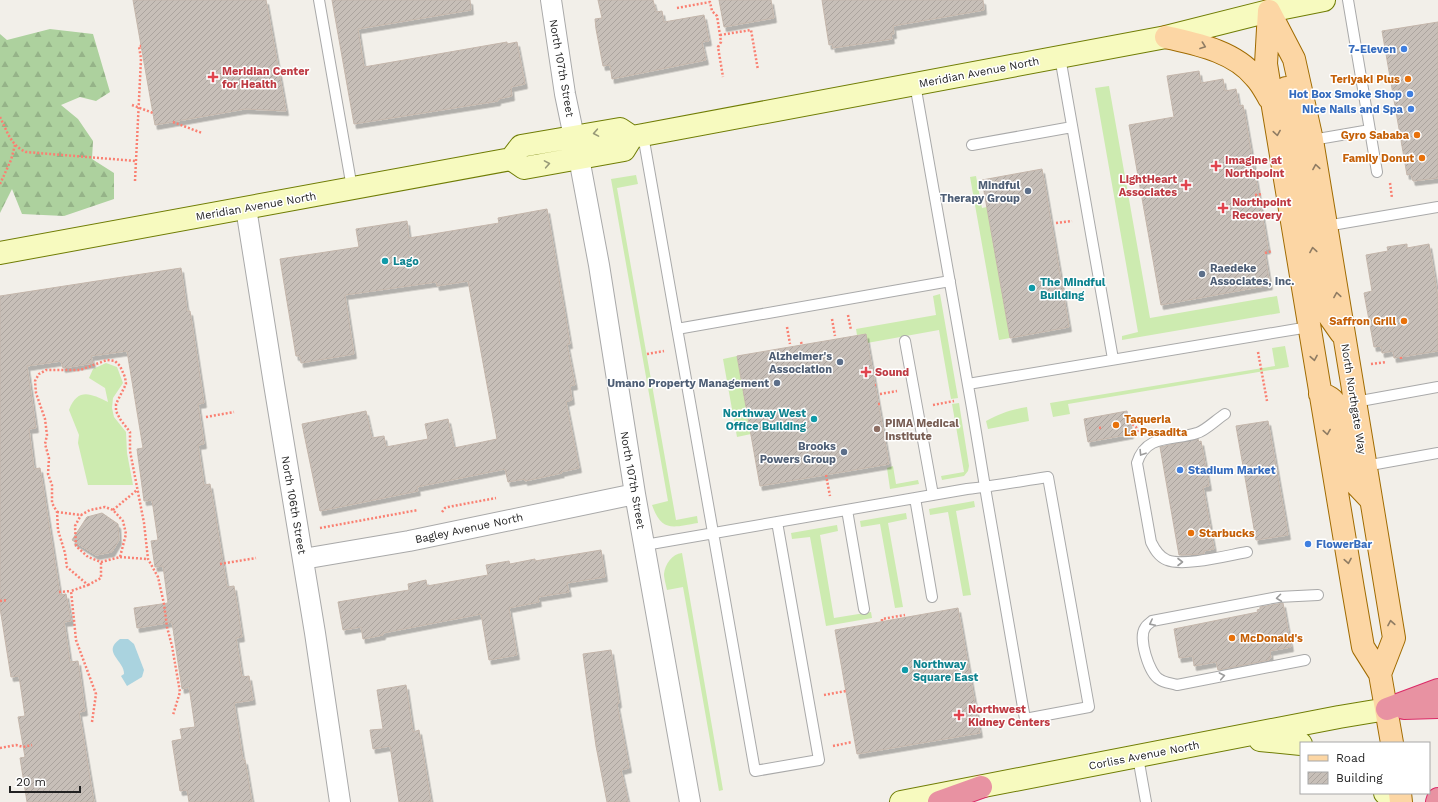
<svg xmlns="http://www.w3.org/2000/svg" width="1438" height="802" viewBox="0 0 1438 802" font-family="'Work Sans',sans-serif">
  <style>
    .grass { fill: #cdebb0 }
    .forest { fill: url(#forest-firs) }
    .water { fill: #aad3df }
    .building { fill: url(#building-hatch); stroke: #c4b6ab; filter: url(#shadow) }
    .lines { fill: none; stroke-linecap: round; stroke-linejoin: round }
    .lane-casing { stroke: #a9a9a9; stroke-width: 12 }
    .street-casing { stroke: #a9a9a9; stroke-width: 22 }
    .secondary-casing { stroke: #707d05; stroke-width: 24 }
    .primary-casing { stroke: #a06b00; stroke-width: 24 }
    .highway-casing { stroke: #dc2a67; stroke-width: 24 }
    .path { stroke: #fa8072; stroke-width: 2.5; stroke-dasharray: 2 2; stroke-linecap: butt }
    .lane { stroke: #fff; stroke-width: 10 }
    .street { stroke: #fff; stroke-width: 20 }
    .secondary { stroke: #f7fabf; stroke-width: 22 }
    .primary { stroke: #fcd6a4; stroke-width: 22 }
    .highway { stroke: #e892a2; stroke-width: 22 }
    .oneway { stroke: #8f7c63 }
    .oneway2 { stroke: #979978 }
    .oneway3 { stroke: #9c9c9c }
    .shop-dot { fill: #3f7fe0; stroke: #fff; stroke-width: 1.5 }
    .health-dot { fill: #e0444e; stroke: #fff; stroke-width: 1.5 }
    .food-dot { fill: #e8710a; stroke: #fff; stroke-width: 1.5 }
    .service-dot { fill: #5c6f8a; stroke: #fff; stroke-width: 1.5 }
    .culture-dot { fill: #0f9aa8; stroke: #fff; stroke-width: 1.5 }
    .education-dot { fill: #8d6e63; stroke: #fff; stroke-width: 1.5 }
    .labels { text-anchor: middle; stroke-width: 3; stroke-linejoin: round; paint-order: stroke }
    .shop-label { font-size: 11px; font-weight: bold; fill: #366cbe; stroke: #fff; text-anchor: end }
    .street-label { font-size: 11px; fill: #222; stroke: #fff }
    .health-label { font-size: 11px; font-weight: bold; fill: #be3a42; stroke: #fff; text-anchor: start }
    .food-label { font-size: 11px; font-weight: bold; fill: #c56008; stroke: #fff; text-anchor: end }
    .service-label { font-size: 11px; font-weight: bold; fill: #4e5e75; stroke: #fff; text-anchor: end }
    .culture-label { font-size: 11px; font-weight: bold; fill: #0d838f; stroke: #fff; text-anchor: start }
    .education-label { font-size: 11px; font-weight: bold; fill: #785e54; stroke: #fff; text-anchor: start }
  </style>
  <defs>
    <pattern id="forest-firs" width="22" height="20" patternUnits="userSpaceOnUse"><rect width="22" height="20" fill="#add19e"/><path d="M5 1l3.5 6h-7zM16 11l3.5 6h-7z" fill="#95b388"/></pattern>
    <pattern id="building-hatch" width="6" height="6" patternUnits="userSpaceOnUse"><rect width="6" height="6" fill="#c7bfb8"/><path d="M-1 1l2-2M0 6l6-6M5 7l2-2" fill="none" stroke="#aba49e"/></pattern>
    <filter id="shadow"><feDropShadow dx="2.5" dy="4.5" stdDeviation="0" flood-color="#0004"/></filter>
  </defs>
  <rect width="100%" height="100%" fill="#f2efe9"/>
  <path class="grass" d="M1109,86L1150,318L1277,296L1280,313L1122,340V336L1138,332L1095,88Z
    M636,175L638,184L617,188L676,520L697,516L698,523C673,527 662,533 652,505L668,501L611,179Z
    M976,176L982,208L987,207L1010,338L999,340L970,177Z
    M940,294L958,398L951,399L939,330L867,343L866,334L857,335L856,329L936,315L933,296Z
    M1285,346L1289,367L1068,404L1070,414L1053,417L1050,403L1275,366L1272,348Z
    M737,356L751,434L737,437L723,359Z
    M106,363L117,367L123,383L113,398L112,408L114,417L126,432L127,453L133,485H88L78,443L79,435L69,410C78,387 91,394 108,402L105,388L89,378L93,369Z
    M959,403L969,466L968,471L964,476L942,480L941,476L964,472L952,404Z
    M1027,407L1029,421L988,429L986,421C1001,413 1010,410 1027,407Z
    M893,466L896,484L918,480L919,484L890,489L887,468Z
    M974,501L975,507L956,511L971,595L963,596L948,512L930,515L929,509Z
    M906,513L907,519L888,523L903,607L895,608L880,524L861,527L860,521Z
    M837,525L838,531L820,535L834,618L871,612L872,618L826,626L810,537L792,539L791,533Z
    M682,553L723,790L719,791L683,587L667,590C666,585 664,578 664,574C665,564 672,554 682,553Z"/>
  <path class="forest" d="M50,29L93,34L110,92L96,101L80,97L61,105L78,119L93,141L92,159L114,173V199L64,216L22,214L12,189L0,213V34L7,40Z"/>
  <path class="water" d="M120,639H128L134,644L144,670L142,677L127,686L121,676L124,674C125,661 101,652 120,639Z"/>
  <path class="building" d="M133,0H266L286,111L245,109L155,125Z
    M332,0H470L471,10L358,29L364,67L507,42V44L517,42L525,84L511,87L512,96L498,99V101L354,124Z
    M598,0H653L656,12L662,11L664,22L704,15L709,41L702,42L706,60L612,79L610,65L603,66L596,29L595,19L602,18Z
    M719,0H771L774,18L724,27Z
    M822,0H983L984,10L893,26L894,34H891L892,39L833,48L832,44L829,45Z
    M1438,22V178L1413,181L1411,174L1407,175L1382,31Z
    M1199,71L1201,83L1223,79L1225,91L1236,89L1239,106L1243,105L1268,249L1264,250L1270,285L1161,305L1129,125L1174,117L1167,76Z
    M1042,169L1069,327L1010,338L982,180Z
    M547,209L570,344H567L575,385L570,386L572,400L566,402L579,468L561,472L562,473L525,481V479L508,482L505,469L417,487L418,491L320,511L302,424L366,411L372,438L384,436L386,447L428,439L425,424L448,419L454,448L497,439L468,281L437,286L436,282L345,295L354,354L301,363L300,356H296L280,259L359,247L356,229L407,221L409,238L499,223L498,218Z
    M1407,244V248L1429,244L1438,298V351L1394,358L1393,351L1382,353L1381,346L1374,347L1364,293L1372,291L1366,255L1388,251L1387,247Z
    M181,268L187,311H190L204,403L198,404L204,444L198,445L204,485L210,484L227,587L234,586L242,637L236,638L242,677L249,676L253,700L234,703L243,760H245L252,802H189L187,790L180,791L172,741L182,739L180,729L195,727L189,687L182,689L172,622L137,628L134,608L168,603L163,566L155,567L151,541L158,540L152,500L144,501L137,449L143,448L127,351L91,356L93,363L63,368L61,361L27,366L36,428L29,429L34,469L40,468L60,595L66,594L71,621L64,622L70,662L78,661L85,711L79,712L94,802H27L20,758L25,757L18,717L25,716L19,676L11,677L0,608V296Z
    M866,334L889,464L760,486L737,356Z
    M1127,411L1131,434L1088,442L1084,419Z
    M1268,421L1288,535L1256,540L1236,426Z
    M1198,439L1199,442L1201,441L1209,486L1203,487L1214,549L1204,551V554L1179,555L1160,447Z
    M102,513L118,524L119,540L112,552L96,555L72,540L87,517Z
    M601,550L605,577L567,583L569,592L538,597L539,602L509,608L517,655L489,660L481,614L383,633V635L363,639L361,627L343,630L338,602L409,590L408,584L426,580L427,586L488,575L486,565L509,561L510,564L535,559V561Z
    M1283,603L1291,647L1270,651L1271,658H1269V660L1218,670L1216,662L1194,666L1193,656L1179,658L1174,629L1258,612L1257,610L1260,609V607Z
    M958,608L980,733L857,754L835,630Z
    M611,650L619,703L617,704L629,768L621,770L628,802H607L596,746L583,654Z
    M406,685L413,732L419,730L431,802H399L390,746L373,749L370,730L383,729L377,690Z"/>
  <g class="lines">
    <defs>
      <path id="lane" d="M319,0L352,188
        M1348,0L1377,172
        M1060,57L1113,359
        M643,135L755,771L819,760L777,522
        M1312,140L1370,130
        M972,145L1072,127
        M1326,226L1438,207
        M677,329L950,281
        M905,341L933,495
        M968,384L1309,327
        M1355,402L1438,387
        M1225,414C1217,419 1205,431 1197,433C1174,441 1146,433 1137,463L1151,542C1155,550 1159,557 1167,560C1184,567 1229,555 1247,552
        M1365,466L1438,453
        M915,498L932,597
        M847,510L864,609
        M645,545L967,489C994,486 1021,481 1048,477L1089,707L1025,719L987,499C982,468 977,438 972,408L915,84
        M1305,660L1177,685C1171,683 1164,683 1159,679C1149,673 1138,638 1145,628C1146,625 1150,623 1152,621L1278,597L1318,595
        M1138,757L1146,802"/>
      <path id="street" d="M551,0L565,94L574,137
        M579,158L599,265L635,494L690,802
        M246,208L274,384L315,633L340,802
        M303,559L409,541L635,494"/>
      <path id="secondary" d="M511,159L524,168L624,150L632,137
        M0,253L511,159L521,146L620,129L632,137L643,135L1166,37L1269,11L1324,0
        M1260,740L1301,744
        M1385,793L1394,802
        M901,802L1339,717L1387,709"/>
      <path id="primary" d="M1269,11L1266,64L1272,101L1353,589L1363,647L1380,674L1392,743
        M1269,11L1294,59L1312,140L1394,638L1380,674
        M1166,37C1196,44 1234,51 1255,77C1261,83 1265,91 1269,98
        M1286,88L1322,306L1341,333
        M1320,394C1331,396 1335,401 1339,411L1351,479L1370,499
        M1400,793L1401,802"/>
      <path id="highway" d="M1404,708L1438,707
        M1387,709L1438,690
        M939,802L981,787
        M1437,802L1438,799"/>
    </defs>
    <use href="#lane" class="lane-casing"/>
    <use href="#street" class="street-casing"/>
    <use href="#secondary" class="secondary-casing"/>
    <use href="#primary" class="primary-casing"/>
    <use href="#highway" class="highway-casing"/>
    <path class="path" d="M677,8L710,2L712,11L717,16L721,42L718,47L723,77
      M720,35L751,30L758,70
      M132,105L153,113
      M0,117C7,131 11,146 26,152L136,161
      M173,122L202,133
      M135,181L141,59L139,46H141
      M1390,183L1392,198
      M0,184L11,160L15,145
      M1255,195L1263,194
      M1056,223L1072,221
      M1265,253L1272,251
      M848,315L851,330
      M832,319L835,336
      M787,327L790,344
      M801,342L802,345
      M1258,352L1267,401
      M647,354L664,351
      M1401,357V359
      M1371,364L1386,362
      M875,385H876
      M880,394L897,391
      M878,404H880
      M933,405L954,401
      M206,417L234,412
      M1129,422L1136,427L1138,432
      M1099,428L1103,427
      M826,475L830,496
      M113,510L137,490
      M57,512L81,515L90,510L105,507L113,510L123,521L126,534L120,557L101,562L88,557L76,546L75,526L81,515
      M442,512L445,508L448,507L496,498
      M320,528L418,510
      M120,557L147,559
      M220,564L256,558
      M88,585L101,578V562
      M59,592L71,591
      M0,601L8,600
      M882,621V619L905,615
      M824,695L846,691
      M92,722L96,694L76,640L71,591L88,585L67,567L65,553L58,530L57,512L52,503V485L48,474L49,458L45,444L47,435L45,419L36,393L35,381L39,374L46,370H80L107,360L115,361L120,366L125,377L126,384L116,404V411L120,419L130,432V451L144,523L148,559L158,577L164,604L167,627L172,646L180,692L173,715
      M833,746L852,742
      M0,748L16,745L23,747L32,745"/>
    <use href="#lane" class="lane"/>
    <use href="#street" class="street"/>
    <use href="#secondary" class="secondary"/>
    <use href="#primary" class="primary"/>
    <use href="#highway" class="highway"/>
  </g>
  <defs><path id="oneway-chevron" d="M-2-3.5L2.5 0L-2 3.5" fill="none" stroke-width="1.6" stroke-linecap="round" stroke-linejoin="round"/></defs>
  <g class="oneway">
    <use href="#oneway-chevron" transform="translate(1203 46) rotate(20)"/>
    <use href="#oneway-chevron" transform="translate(1277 133) rotate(81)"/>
    <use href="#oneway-chevron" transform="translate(1316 167) rotate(-99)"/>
    <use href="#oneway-chevron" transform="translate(1313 250) rotate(-99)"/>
    <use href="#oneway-chevron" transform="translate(1337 295) rotate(-99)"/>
    <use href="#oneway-chevron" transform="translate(1314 358) rotate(80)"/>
    <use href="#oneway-chevron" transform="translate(1327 432) rotate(81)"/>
    <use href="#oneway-chevron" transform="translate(1348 561) rotate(80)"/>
    <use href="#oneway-chevron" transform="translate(1391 623) rotate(-100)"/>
  </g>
  <g class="oneway2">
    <use href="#oneway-chevron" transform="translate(596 133) rotate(170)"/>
    <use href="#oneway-chevron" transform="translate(547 164) rotate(-10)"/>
  </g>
  <g class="oneway3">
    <use href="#oneway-chevron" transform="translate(1142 453) rotate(122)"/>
    <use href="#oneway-chevron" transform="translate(1180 562)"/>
    <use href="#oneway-chevron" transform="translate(1279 598) rotate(173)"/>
    <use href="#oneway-chevron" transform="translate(1152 623) rotate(153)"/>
    <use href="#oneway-chevron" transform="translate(1222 676) rotate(-11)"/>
  </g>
  <g class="shop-dot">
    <circle cx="1404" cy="49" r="4"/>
    <circle cx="1410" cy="94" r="4"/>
    <circle cx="1411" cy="109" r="4"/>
    <circle cx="1180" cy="470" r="4"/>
    <circle cx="1308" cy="544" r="4"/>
  </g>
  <g class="health-dot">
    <path d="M211 71h4v4h4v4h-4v4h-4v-4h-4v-4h4z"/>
    <path d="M1214 160h4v4h4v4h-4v4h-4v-4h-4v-4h4z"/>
    <path d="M1184 179h4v4h4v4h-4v4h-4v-4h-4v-4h4z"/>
    <path d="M1221 202h4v4h4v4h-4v4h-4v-4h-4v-4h4z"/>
    <path d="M864 366h4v4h4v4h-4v4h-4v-4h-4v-4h4z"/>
    <path d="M957 709h4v4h4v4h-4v4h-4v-4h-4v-4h4z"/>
  </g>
  <g class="food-dot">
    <circle cx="1408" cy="79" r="4"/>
    <circle cx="1417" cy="135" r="4"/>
    <circle cx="1422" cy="158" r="4"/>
    <circle cx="1404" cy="321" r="4"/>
    <circle cx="1116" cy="425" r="4"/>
    <circle cx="1191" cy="533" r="4"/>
    <circle cx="1232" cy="638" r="4"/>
  </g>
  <g class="service-dot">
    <circle cx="1028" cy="191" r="4"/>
    <circle cx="1202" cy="274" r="4"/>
    <circle cx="840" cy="362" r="4"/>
    <circle cx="777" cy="383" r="4"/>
    <circle cx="844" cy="452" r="4"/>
  </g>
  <g class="culture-dot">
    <circle cx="385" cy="261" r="4"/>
    <circle cx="1032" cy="288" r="4"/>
    <circle cx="814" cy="419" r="4"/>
    <circle cx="905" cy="670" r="4"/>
  </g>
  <circle class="education-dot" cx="877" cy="429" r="4"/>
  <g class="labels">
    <g class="shop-label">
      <text x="1396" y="53">7-Eleven</text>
      <text x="1402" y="98">Hot Box Smoke Shop</text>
      <text x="1403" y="113">Nice Nails and Spa</text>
      <text x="1188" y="474" text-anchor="start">Stadium Market</text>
      <text x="1316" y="548" text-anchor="start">FlowerBar</text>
    </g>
    <g class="street-label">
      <text transform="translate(562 68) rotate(80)" y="4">North 107th Street</text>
      <text transform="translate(979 72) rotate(-11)" y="4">Meridian Avenue North</text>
      <text transform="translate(256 206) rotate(-10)" y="4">Meridian Avenue North</text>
      <text transform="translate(1354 399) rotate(81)" y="4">North Northgate Way</text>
      <text transform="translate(633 480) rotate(80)" y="4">North 107th Street</text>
      <text transform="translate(294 505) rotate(80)" y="4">North 106th Street</text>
      <text transform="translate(469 528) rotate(-12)" y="4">Bagley Avenue North</text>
      <text transform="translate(1144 755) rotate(-11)" y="4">Corliss Avenue North</text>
    </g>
    <g class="health-label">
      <text x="222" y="75">Meridian Center<tspan x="222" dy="13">for Health</tspan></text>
      <text x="1225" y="164">Imagine at<tspan x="1225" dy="13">Northpoint</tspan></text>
      <text x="1177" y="183" text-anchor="end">LightHeart<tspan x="1177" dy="13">Associates</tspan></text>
      <text x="1232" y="206">Northpoint<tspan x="1232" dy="13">Recovery</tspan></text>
      <text x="875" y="376">Sound</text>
      <text x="968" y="713">Northwest<tspan x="968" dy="13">Kidney Centers</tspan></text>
    </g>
    <g class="food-label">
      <text x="1400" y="83">Teriyaki Plus</text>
      <text x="1409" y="139">Gyro Sababa</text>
      <text x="1414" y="162">Family Donut</text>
      <text x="1396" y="325">Saffron Grill</text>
      <text x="1124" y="423" text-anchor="start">Taqueria<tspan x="1124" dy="13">La Pasadita</tspan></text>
      <text x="1199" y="537" text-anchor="start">Starbucks</text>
      <text x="1240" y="642" text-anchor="start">McDonald's</text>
    </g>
    <g class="service-label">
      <text x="1020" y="189">Mindful<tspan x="1020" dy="13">Therapy Group</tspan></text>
      <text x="1210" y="272" text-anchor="start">Raedeke<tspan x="1210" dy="13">Associates, Inc.</tspan></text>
      <text x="832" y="360">Alzheimer's<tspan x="832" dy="13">Association</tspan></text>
      <text x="769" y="387">Umano Property Management</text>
      <text x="836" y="450">Brooks<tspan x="836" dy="13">Powers Group</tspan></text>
    </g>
    <g class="culture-label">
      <text x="393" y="265">Lago</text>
      <text x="1040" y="286">The Mindful<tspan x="1040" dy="13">Building</tspan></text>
      <text x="806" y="417" text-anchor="end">Northway West<tspan x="806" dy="13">Office Building</tspan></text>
      <text x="913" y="668">Northway<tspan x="913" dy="13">Square East</tspan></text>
    </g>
    <g class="education-label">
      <text x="885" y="427">PIMA Medical<tspan x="885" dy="13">Institute</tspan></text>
    </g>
  </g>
  <rect x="1300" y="742" width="130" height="52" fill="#ffffff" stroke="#a7a7a7"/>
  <rect x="1308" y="755" width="20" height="6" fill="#fcd6a4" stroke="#a7a7a7"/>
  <text x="1336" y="762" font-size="12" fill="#222222">Road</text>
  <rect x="1308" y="772" width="20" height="12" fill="url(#building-hatch)" stroke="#a7a7a7"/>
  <text x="1336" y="782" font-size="12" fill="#222222">Building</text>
  <path d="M10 786v6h70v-6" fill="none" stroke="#222222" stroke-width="2"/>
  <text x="16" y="786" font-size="12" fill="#222222" stroke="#ffffff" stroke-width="3" paint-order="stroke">20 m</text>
</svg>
